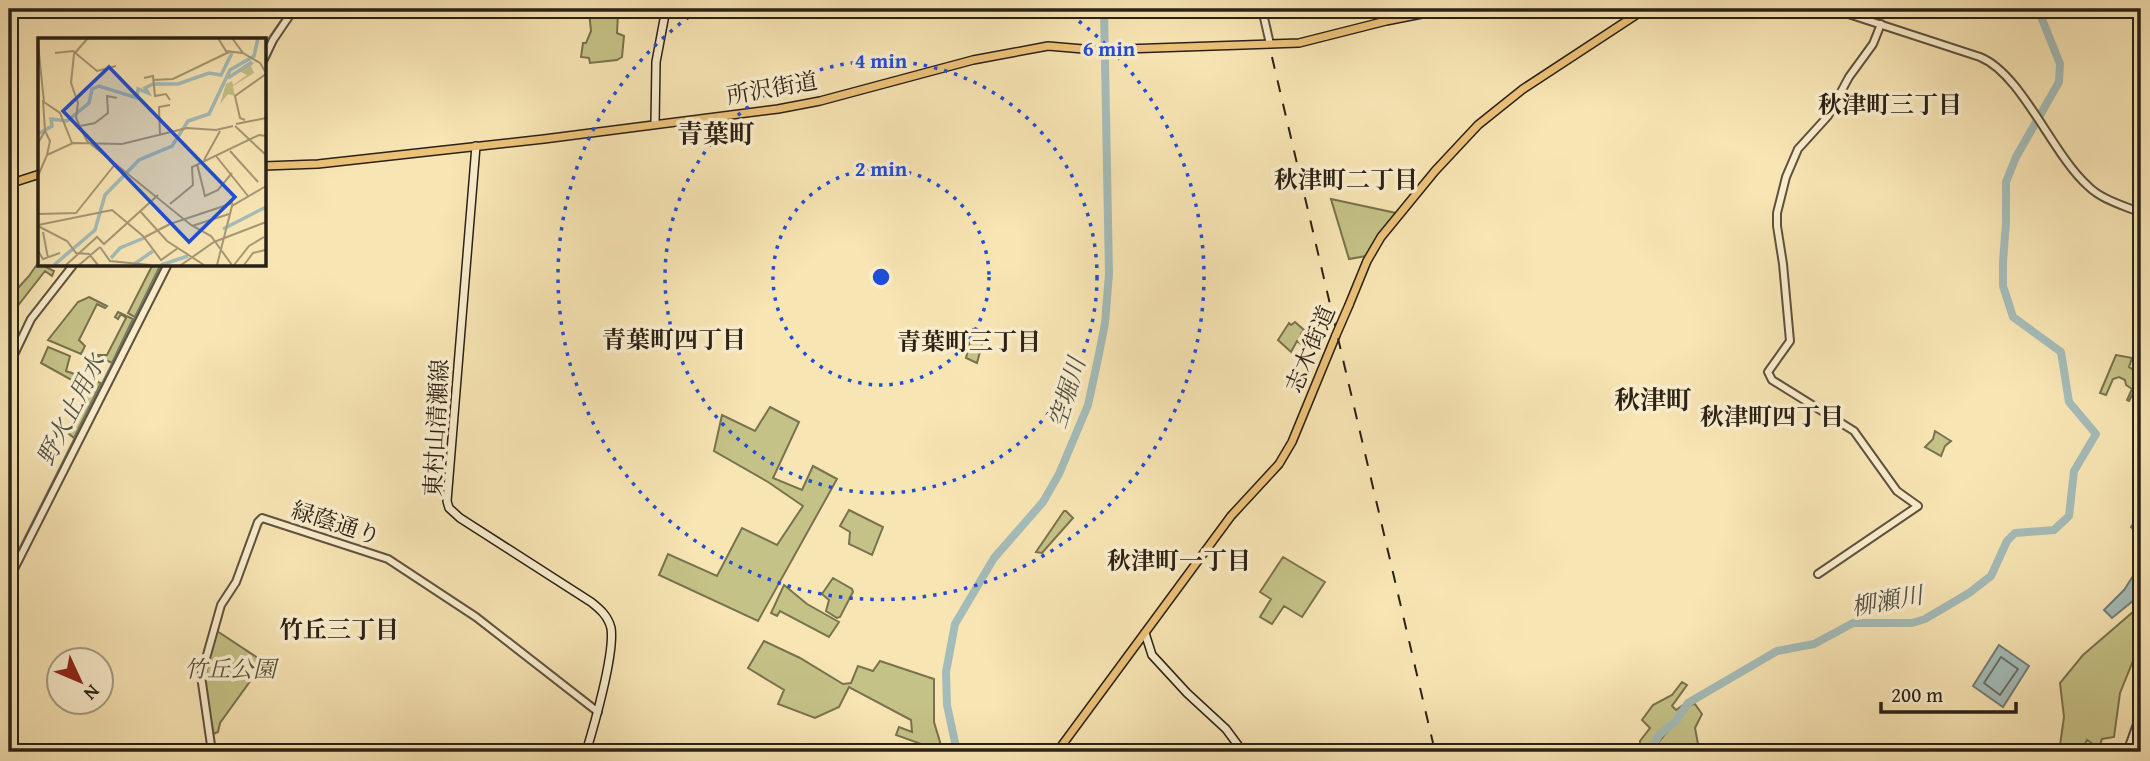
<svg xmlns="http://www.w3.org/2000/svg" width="2150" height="761" viewBox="0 0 2150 761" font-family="'Gentium Book Plus','Noto Serif JP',serif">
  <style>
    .green { fill: #c5c287; stroke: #78724e; stroke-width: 2 }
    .water { fill: #a4bcb9; stroke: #737e78; stroke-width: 2 }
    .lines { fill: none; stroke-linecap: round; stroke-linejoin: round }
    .shore { stroke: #676e68; stroke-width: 2 }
    .stream { stroke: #737e78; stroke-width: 2 }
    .river { stroke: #a4bcb9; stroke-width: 8 }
    .tertiary-casing { stroke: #5e523e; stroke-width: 10 }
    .secondary-casing { stroke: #2a2116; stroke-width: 10 }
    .primary-casing { stroke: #2a2116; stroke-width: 10 }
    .tertiary { stroke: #faeece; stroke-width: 6 }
    .secondary { stroke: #faeece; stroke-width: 7 }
    .primary { stroke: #ecc27a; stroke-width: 7 }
    .rail { stroke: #2a2116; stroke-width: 2; stroke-dasharray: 12 12; stroke-linecap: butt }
    .primary-bridge-casing { stroke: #2a2116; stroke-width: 10; stroke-linecap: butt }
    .primary-bridge { stroke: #ecc27a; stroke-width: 7 }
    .ring { fill: none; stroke: #1d4ed8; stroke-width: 3.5; stroke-dasharray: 3.5 7 }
    .labels { text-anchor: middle; stroke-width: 7; stroke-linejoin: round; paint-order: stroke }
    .street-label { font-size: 23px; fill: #2a2116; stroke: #faeece }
    .park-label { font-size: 23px; font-style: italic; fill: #585138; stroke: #faeece }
    .neighbourhood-label { font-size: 24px; font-weight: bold; fill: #2a2116; stroke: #faeece }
    .water-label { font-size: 24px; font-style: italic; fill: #4f5047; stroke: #faeece }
    .quarter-label { font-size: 26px; font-weight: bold; fill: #2a2116; stroke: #faeece }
    .inset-river { fill: none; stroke: #a4bcb9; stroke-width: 3.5 }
    .inset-road { fill: none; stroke: #a69775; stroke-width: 2 }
    .view { fill: #1d4ed8; fill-opacity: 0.15; stroke: #1d4ed8; stroke-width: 3.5 }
    .inset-edge { fill: none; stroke: #2a2116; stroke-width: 3.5 }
    .centre { fill: #1d4ed8; stroke: #faeece; stroke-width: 3.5 }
    .ring-label { font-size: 21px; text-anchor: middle; font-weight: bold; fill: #1d4ed8; stroke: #faeece; stroke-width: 7; stroke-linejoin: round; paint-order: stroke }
  </style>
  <rect width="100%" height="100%" fill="#f8e5b4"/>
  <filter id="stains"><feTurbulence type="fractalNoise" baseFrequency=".00286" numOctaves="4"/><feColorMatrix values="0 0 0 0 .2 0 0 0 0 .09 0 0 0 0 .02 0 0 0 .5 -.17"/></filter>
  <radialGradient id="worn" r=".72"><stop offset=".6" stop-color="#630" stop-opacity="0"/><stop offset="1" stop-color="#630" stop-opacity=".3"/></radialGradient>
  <path class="green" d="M589,11L618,14L617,33L624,36L622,57L617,60L590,63L589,58L581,57L583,43H586L591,31Z
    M1331,199L1396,213L1366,256L1349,259Z
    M38,263L54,271L52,276L45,271L9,317V298L29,276Z
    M153,264H161L135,317L128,313Z
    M89,297L107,306L105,308L97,304L79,340L85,346L81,354L48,340L78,302Z
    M118,312L133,319L112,363L95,355H107L126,318L121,314L118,319L115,317Z
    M1295,322L1304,330L1301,334L1305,338L1301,344L1297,341L1291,352L1278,340L1289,323L1291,325Z
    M973,329L985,333L977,363L966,358Z
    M48,347L70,356L66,371L101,383L74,438L69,434L88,393L83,390L79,384L41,363Z
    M2116,355L2132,358L2129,367L2140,374L2141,378L2129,401L2127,400L2132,389L2126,385L2125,380L2119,377L2113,379L2106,395L2100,393Z
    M770,407L799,422L773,478L802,490L813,466L837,479L758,621L659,575L668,554L717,576L742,528L777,545L803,506L768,482L714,451L722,415L755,431Z
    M1935,431L1951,441L1945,446L1941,456L1925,447L1933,439Z
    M849,510L883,527L872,555L849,544L850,532L840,526Z
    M1064,511H1066L1073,518L1042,553L1036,552Z
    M1283,557L1325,582L1302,617L1284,606L1272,624L1260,617L1271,599L1260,592Z
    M833,578L852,589L853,592L840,617L837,618L826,611L829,600L822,594Z
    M784,585L807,604L839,622L829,637L780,611L777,616L771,613Z
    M2141,605V641L2120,693L2114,737L2102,739L2099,748L2087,740L2081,752H2059L2064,717L2060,683L2083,655Z
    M217,631L264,662L220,723L218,732L213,734L204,675Z
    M764,641L800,658L843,684L851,683L858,666L873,671L880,661L934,679V722L943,752L896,735L899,727L912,732L911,720L849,687L839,707L815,718L778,704L784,690L748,668Z
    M1682,682L1687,685L1672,706L1676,710L1686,703L1680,715L1659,733L1649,752H1640V741L1650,728L1642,720L1653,705L1672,695Z
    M1695,704L1702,714L1695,728L1698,744L1715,752H1652C1662,734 1678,723 1690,705Z"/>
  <path class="water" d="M2140,513L2141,588L2134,600L2112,618L2104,610L2124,590L2135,573L2139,534L2131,527Z
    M1999,645L2029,666L2003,707L1973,686Z"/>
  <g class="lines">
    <path class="shore" d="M2001,657L2018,669L2000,695L1984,683Z"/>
    <path class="stream" d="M264,45L289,9
      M9,569L162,264"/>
    <path class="river" d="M957,752L947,705L946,672L955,624L994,558L1043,502L1059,474L1088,405L1099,354L1105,323L1109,274L1104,9
      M1650,752L1659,735L1676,721L1688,703L1777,651L1814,644L1853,623H1912L1925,619L1969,593L1991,576L2007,541L2015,533L2054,530L2069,516L2074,471L2096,434L2069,402L2061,352L2013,317L2003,286V262L2006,223V182L2016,157L2059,82L2060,64L2038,9"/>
    <defs>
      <path id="tertiary" d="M1262,9L1270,44
        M1833,9L1980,57C2022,74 2052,154 2088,186C2102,200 2123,205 2141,213
        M264,59L273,40L294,9
        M9,365L31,319L74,264
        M1818,574L1918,506L1897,491L1854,431L1772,380L1768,372L1790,341L1783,264L1777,226V213L1786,177L1798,149L1828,116L1849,77L1873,44L1881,24
        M9,579L168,264
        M212,752L201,676L221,605L236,582L258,522L262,518L388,559L476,617L598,712
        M2127,752L2141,713"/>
      <path id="secondary" d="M655,124L656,62L666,9
        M476,146L447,501L449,508L460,518L591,602C600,609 608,616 611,628C615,653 594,726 586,752
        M1145,633L1152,655L1187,693L1226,729L1243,752"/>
      <path id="primary" d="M264,166L318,164L544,139L778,109L820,101L973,60L1048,46L1095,50L1299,43L1386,21L1447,9
        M9,184L40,174
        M1349,305L1367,261L1381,237L1435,171L1478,125L1523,89L1645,9
        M1057,752L1231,516L1279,464L1292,442L1336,335"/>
    </defs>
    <use href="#tertiary" class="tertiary-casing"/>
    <use href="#secondary" class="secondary-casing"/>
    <use href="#primary" class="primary-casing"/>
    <use href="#tertiary" class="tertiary"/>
    <use href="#secondary" class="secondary"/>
    <use href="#primary" class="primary"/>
    <path class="rail" d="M1272,57L1433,743"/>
    <defs>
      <path id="primary-bridge" d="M1336,335L1349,305"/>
    </defs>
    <use href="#primary-bridge" class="primary-bridge-casing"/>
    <use href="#primary-bridge" class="primary-bridge"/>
  </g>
  <g class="ring">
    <circle cx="881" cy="277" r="108"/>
    <circle cx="881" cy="277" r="216"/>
    <path d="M1062 9A323 323 0 1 1 700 9"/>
  </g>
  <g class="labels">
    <g class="street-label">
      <text transform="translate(772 88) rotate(-10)" y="8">所沢街道</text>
      <text transform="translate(1310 349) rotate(-67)" y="8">志木街道</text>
      <text transform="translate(436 428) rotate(-87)" y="8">東村山清瀬線</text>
      <text transform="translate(336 523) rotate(18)" y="8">緑蔭通り</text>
    </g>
    <g class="park-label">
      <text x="230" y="677">竹丘公園</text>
    </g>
    <g class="neighbourhood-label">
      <text x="1890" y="113">秋津町三丁目</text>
      <text x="1346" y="188">秋津町二丁目</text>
      <text x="674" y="348">青葉町四丁目</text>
      <text x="969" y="350">青葉町三丁目</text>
      <text x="1772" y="425">秋津町四丁目</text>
      <text x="1179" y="569">秋津町一丁目</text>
      <text x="339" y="638">竹丘三丁目</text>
    </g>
    <g class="water-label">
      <text transform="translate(1067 393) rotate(-73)" y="8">空堀川</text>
      <text transform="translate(71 410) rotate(-63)" y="8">野火止用水</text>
      <text transform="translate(1887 601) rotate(-10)" y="8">柳瀬川</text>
    </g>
    <g class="quarter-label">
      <text x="716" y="143">青葉町</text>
      <text x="1653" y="409">秋津町</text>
    </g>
  </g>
  <g transform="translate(38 38)">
    <rect width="228" height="228" fill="#f8e5b4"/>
    <path d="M218,23L213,28L216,35L195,48L197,58L190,56L182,66L188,46L194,43L195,47L209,37L203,34L195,37Z" fill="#c5c287"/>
    <path class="inset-river" d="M190,40L214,24M0,96L14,88L13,81L29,83L51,65L54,51L61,48L99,60L100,51L110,55L107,50L115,46H140L171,35L183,37L194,15M185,191L228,169M73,220L82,210L106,200M16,227L57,192L67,157L101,122L134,108L150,83L171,76L192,32L216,18L220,0M95,227L115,213M123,227L150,218"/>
    <path class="inset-road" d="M180,0L188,13L204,15M194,0L205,15L222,25L228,35M0,6L6,64L22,75L34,105M17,15L35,13L59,33L78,28M106,40L115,38L117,58L128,56L132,62M115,42L135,41L191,14M207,82L202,80L197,58L228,36M198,86L228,80M42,88L57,85L70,75L69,58L79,60M197,88L228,117M7,93L12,103L9,117M122,97L121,69L132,67M49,103L38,80L40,65L33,45L36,16L50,0M49,103L153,187L173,198L194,227M0,105L7,93L5,62M192,113L220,144M178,118L210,158M166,122L182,93M159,126L167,158L180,152L194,135M0,138L9,117L35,105L84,106L149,90L178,92L195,88M132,166L155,147L154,129L221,97L228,98M102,173L129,203L166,227M0,176L38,175L78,125M0,187L74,172L105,198L123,222L140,210M0,188L29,203L38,215L51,216L60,227M154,188L191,176M5,194L10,220M107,199L132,186L195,165M62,209L72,223L112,227M0,213L5,221L22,215M28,227L59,199L66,206L120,157M41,227L62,209M143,227L176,204L228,184M179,227L194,168L228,148M196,227L211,208L226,199M206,227L215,215L227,212"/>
    <path class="view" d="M71,29L197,159L151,204L25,73Z"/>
    <rect width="228" height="228" class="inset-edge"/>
  </g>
  <circle cx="881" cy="277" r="10" class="centre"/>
  <g class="ring-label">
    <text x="1109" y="56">6 min</text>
    <text x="881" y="68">4 min</text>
    <text x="881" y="176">2 min</text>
  </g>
  <rect width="2150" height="761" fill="none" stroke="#f8e5b4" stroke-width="35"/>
  <rect x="10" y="10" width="2129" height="740" fill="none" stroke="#2a2116" stroke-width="3.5"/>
  <rect x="18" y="18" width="2115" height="726" fill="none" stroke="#2a2116" stroke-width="2"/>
  <g transform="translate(80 681) rotate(134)"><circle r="33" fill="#faeece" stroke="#a79c84" stroke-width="2"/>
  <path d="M0-5L12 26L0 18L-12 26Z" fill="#8f2418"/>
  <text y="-10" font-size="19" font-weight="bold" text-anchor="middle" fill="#2a2116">N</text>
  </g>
  <path d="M1881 702v10h135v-10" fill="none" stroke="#2a2116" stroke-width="3.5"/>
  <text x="1891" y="702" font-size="21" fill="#2a2116" stroke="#faeece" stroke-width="5" paint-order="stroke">200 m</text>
  <rect width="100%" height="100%" filter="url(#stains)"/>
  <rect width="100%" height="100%" fill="url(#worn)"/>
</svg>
